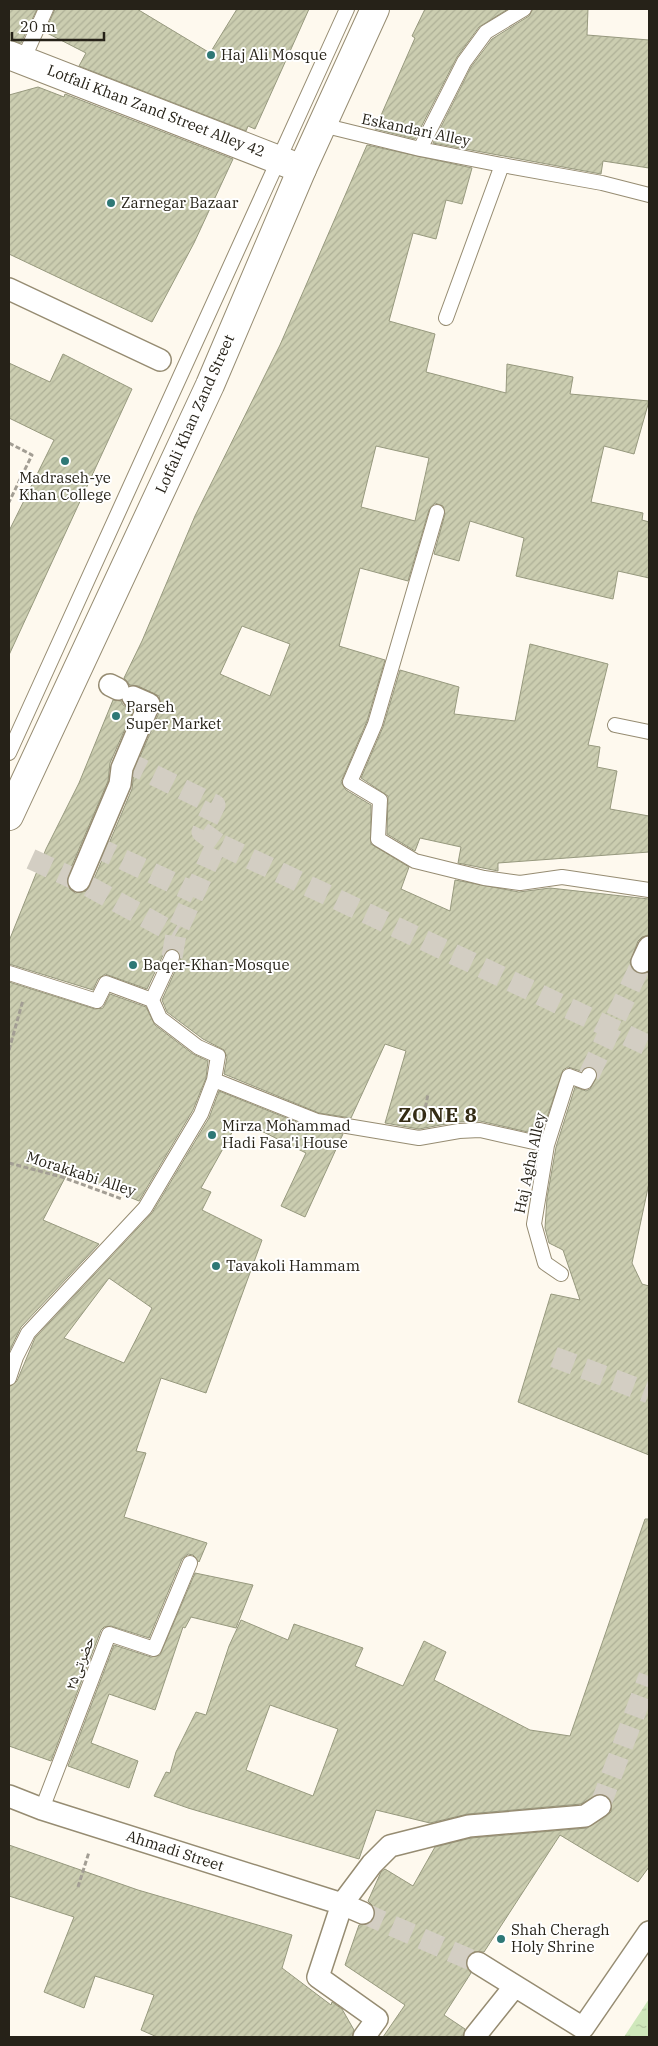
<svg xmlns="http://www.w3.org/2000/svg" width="658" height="2046" viewBox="0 0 658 2046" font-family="'IBM Plex Serif','Noto Naskh Arabic',serif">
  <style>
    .water { fill: url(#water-ripples) }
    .building { fill: url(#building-hatch); stroke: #97997e; fill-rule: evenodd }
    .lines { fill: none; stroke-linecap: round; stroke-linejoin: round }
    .pedestrian-tunnel { stroke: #d3cec3; stroke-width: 21; stroke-dasharray: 21 11; stroke-linecap: butt }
    .service-casing { stroke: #968c72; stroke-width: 16 }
    .pedestrian-casing { stroke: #968c72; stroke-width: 24 }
    .minor-casing { stroke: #968c72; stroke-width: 30 }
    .tertiary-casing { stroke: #968c72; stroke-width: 30 }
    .path { stroke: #a39e94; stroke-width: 3; stroke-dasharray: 5 2.5; stroke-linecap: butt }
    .service { stroke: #fff; stroke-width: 14 }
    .pedestrian { stroke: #fff; stroke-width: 21 }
    .minor { stroke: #fff; stroke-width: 28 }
    .tertiary { stroke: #fff; stroke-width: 28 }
    .poi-dot { fill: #2e7876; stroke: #fff; stroke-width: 2 }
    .labels { text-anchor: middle; stroke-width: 4; stroke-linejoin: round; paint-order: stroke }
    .poi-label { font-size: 15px; fill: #262218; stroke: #fff; text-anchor: start }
    .street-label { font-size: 15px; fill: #262218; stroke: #fff }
    .district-label { font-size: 20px; font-weight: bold; letter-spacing: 1px; fill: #342c15; stroke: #fff }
  </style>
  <defs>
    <pattern id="water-ripples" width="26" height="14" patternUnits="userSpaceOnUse" patternTransform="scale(1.25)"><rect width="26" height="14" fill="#cfe8bb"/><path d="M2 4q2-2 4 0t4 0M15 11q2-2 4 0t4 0" fill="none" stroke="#b2c7a0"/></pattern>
    <pattern id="building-hatch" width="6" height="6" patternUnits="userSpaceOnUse" patternTransform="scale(1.25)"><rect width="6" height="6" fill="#cbcdb0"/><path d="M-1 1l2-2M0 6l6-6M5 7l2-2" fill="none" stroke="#aeb097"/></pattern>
  </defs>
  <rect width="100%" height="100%" fill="#fef9ee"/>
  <path class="water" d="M649,1999V2037H624Z"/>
  <path class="building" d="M9,9H37L21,43L9,40Z
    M55,9H137L210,53L237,9H309L255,129L248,126L246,131L79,66L86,53L45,32Z
    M425,9H508L479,27L457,57L415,139L375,129L415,38L412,36Z
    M533,9H588L587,35L649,40V168L603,161L601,174L433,143L471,67L492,39L529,16Z
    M38,87L64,97L65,94L233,159L194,243L152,322L9,254V95Z
    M367,145L472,168L462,204L446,200L436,239L413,233L389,321L435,334L426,372L506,393L507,364L573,377L570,394L649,401L634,454L604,446L591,502L643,513L642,520L649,522V578L618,571L613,599L516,576L524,538L470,521L459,561L434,554L445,514L443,506L435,503L429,510L408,581L360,568L339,646L385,660L367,721L341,782L346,790L371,805V844L409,867L401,889L450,911L455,880L519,892L550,888L649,899V935L642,937L638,941L630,963L636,973L643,974L649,972V1183L632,1263L642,1284L649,1286V1455L518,1402L551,1294L580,1300L563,1250L549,1243L545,1228L547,1198L556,1147L575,1087L586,1091L590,1089L598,1075L594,1068L585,1067L581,1071L568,1067L563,1070L541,1135L480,1121L457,1122L419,1129L385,1123L406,1051L385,1044L351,1118L319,1113L224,1074L227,1057L224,1050L203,1039L167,1012L162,1000L180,960L181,956L176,949L171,948L164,953L147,989L105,974L98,979L93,990L9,964V941L46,849L79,783L113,700L121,701L123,705L133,711L110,763L108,781L67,877L69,888L75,893L86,891L91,886L132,789L134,771L161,708L159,696L138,686L130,685L124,678L142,641L195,516L280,345ZM376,446L429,458L415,521L361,507ZM242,626L290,644L270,696L220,674Z
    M63,354L132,389L9,655V531L54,440L9,418V363L50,382Z
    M530,644L608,664L588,745L600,747L597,767L617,771L610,809L649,816V852L498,863V871L458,863L461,847L420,838L415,851L387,834L388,796L361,778L383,727L400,670L459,687L454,714L515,721Z
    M9,982L95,1009L103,1008L110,994L146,1007L155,1025L193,1054L208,1061L206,1078L193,1110L139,1201L68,1172L43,1220L99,1244L21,1327L9,1352Z
    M219,1091L314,1129L343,1134L305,1217L281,1206L306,1153L239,1120L201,1188L211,1192L202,1210L262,1240L206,1393L161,1378L136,1451L146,1453L124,1517L207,1543L199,1562L193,1555L188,1554L182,1559L149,1638L111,1626L104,1627L101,1630L51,1761L9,1746V1387L17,1381L35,1338L152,1213L209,1118ZM109,1278L152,1308L124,1363L64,1338Z
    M645,1519H649V1867L638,1882L560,1835L484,1952H473L467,1957L466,1963L471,1973L444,2015L465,2029L463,2037H383L405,2005L345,1965L359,1925L370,1923L375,1917L373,1906L368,1901L381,1872L385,1869L413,1886L435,1847L471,1838L587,1828L611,1812V1800L606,1795L599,1794L581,1804L468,1814L430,1823L376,1810L359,1859L188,1808L154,1796L166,1772L170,1773L176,1752L196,1712L206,1715L229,1646L241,1620L288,1640L294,1624L363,1648L355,1666L403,1686L424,1641L446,1652L434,1680L530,1730L570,1736ZM270,1705L338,1729L313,1796L246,1770Z
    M195,1573L253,1585L236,1628L191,1617L185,1628L183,1627L155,1710L109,1694L91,1743L138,1761L129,1788L68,1766L114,1645L151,1657L160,1655Z
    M9,1845L138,1890L292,1935L282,1968L331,2005L332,2002L342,2009L354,2030L352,2037H157L141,2030L154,1995L95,1976L84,2008L44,1992L74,1917L9,1896Z"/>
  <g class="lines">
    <path class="pedestrian-tunnel" d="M125,761L215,805L202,832L217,843
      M94,846L195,893
      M31,859L79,881L176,934
      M172,957L176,934L217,843L649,1046
      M589,1075L642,962
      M554,1357L649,1393
      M600,1806L649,1676
      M363,1913L478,1963"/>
    <defs>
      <path id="service" d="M23,60L46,9
        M322,125L420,149L502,165
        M420,149L464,62L486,32L524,9
        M446,318L502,165L602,183L649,195
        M437,512L375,724L350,782L380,800L378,839L415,861L484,878L520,883L562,877L649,890
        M615,725L649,732
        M9,753L347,9
        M9,973L97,1001L106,983L152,1000L160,1018L198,1047L218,1056L214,1080L201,1114L145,1208L28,1333L16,1357L9,1378
        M152,1000L172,957
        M214,1080L317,1121L419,1138L459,1131L480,1130L547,1145
        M561,1274L545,1263L534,1224L547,1145L569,1076L585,1082L589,1075
        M42,1809L109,1634L154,1649L190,1563"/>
      <path id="pedestrian" d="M9,289L160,360
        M110,685L118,689
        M79,881L120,784L122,768L149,704L133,697
        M642,962L649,947
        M9,1796L42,1809L342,1904L363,1913
        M478,1963L583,2028L649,1932
        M475,2036L515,1986
        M364,2037L377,2019L318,1977L342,1904L372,1864L390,1846L469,1826L585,1816L600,1806"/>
      <path id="minor" d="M9,55L302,169"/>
      <path id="tertiary" d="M9,816L210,385L302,169L375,9"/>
    </defs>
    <use href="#service" class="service-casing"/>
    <use href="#pedestrian" class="pedestrian-casing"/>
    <use href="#minor" class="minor-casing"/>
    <use href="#tertiary" class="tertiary-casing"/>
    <path class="path" d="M9,443L32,455L9,502
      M9,1050L23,1000
      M424,1115L428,1094
      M9,1163L62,1177L122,1199
      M78,1887L89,1852"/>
    <use href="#service" class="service"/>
    <use href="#pedestrian" class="pedestrian"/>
    <use href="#minor" class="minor"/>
    <use href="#tertiary" class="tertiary"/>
  </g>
  <g class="poi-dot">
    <circle cx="211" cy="55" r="5"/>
    <circle cx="111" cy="203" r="5"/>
    <circle cx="65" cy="461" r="5"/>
    <circle cx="116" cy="716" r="5"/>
    <circle cx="133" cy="965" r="5"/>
    <circle cx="212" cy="1135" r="5"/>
    <circle cx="216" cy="1266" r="5"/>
    <circle cx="501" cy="1939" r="5"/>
  </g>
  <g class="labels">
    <g class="poi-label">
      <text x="221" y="60">Haj Ali Mosque</text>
      <text x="121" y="208">Zarnegar Bazaar</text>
      <text x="65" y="483" text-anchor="middle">Madraseh-ye<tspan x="65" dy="17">Khan College</tspan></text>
      <text x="126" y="712">Parseh<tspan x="126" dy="17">Super Market</tspan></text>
      <text x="143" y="970">Baqer-Khan-Mosque</text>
      <text x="222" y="1131">Mirza Mohammad<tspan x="222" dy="17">Hadi Fasa'i House</tspan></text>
      <text x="226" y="1271">Tavakoli Hammam</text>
      <text x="511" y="1935">Shah Cheragh<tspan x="511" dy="17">Holy Shrine</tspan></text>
    </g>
    <g class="street-label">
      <text transform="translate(156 111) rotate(21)" y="5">Lotfali Khan Zand Street Alley 42</text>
      <text transform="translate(416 130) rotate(12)" y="5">Eskandari Alley</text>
      <text transform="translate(195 414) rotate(-66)" y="5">Lotfali Khan Zand Street</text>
      <text transform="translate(530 1163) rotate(-78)" y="5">Haj Agha Alley</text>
      <text transform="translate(81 1174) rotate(18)" y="5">Morakkabi Alley</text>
      <text transform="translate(80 1663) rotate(-69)" y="5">حضرتی۲۵</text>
      <text transform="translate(175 1851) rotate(18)" y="5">Ahmadi Street</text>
    </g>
    <g class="district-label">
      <text x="438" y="1122">ZONE 8</text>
    </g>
  </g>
  <rect width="658" height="2046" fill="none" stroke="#262218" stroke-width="20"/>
  <path d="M12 32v8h92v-8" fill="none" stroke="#262218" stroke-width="2.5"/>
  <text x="20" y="32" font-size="15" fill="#262218" stroke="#ffffff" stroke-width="4" paint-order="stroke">20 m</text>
</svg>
